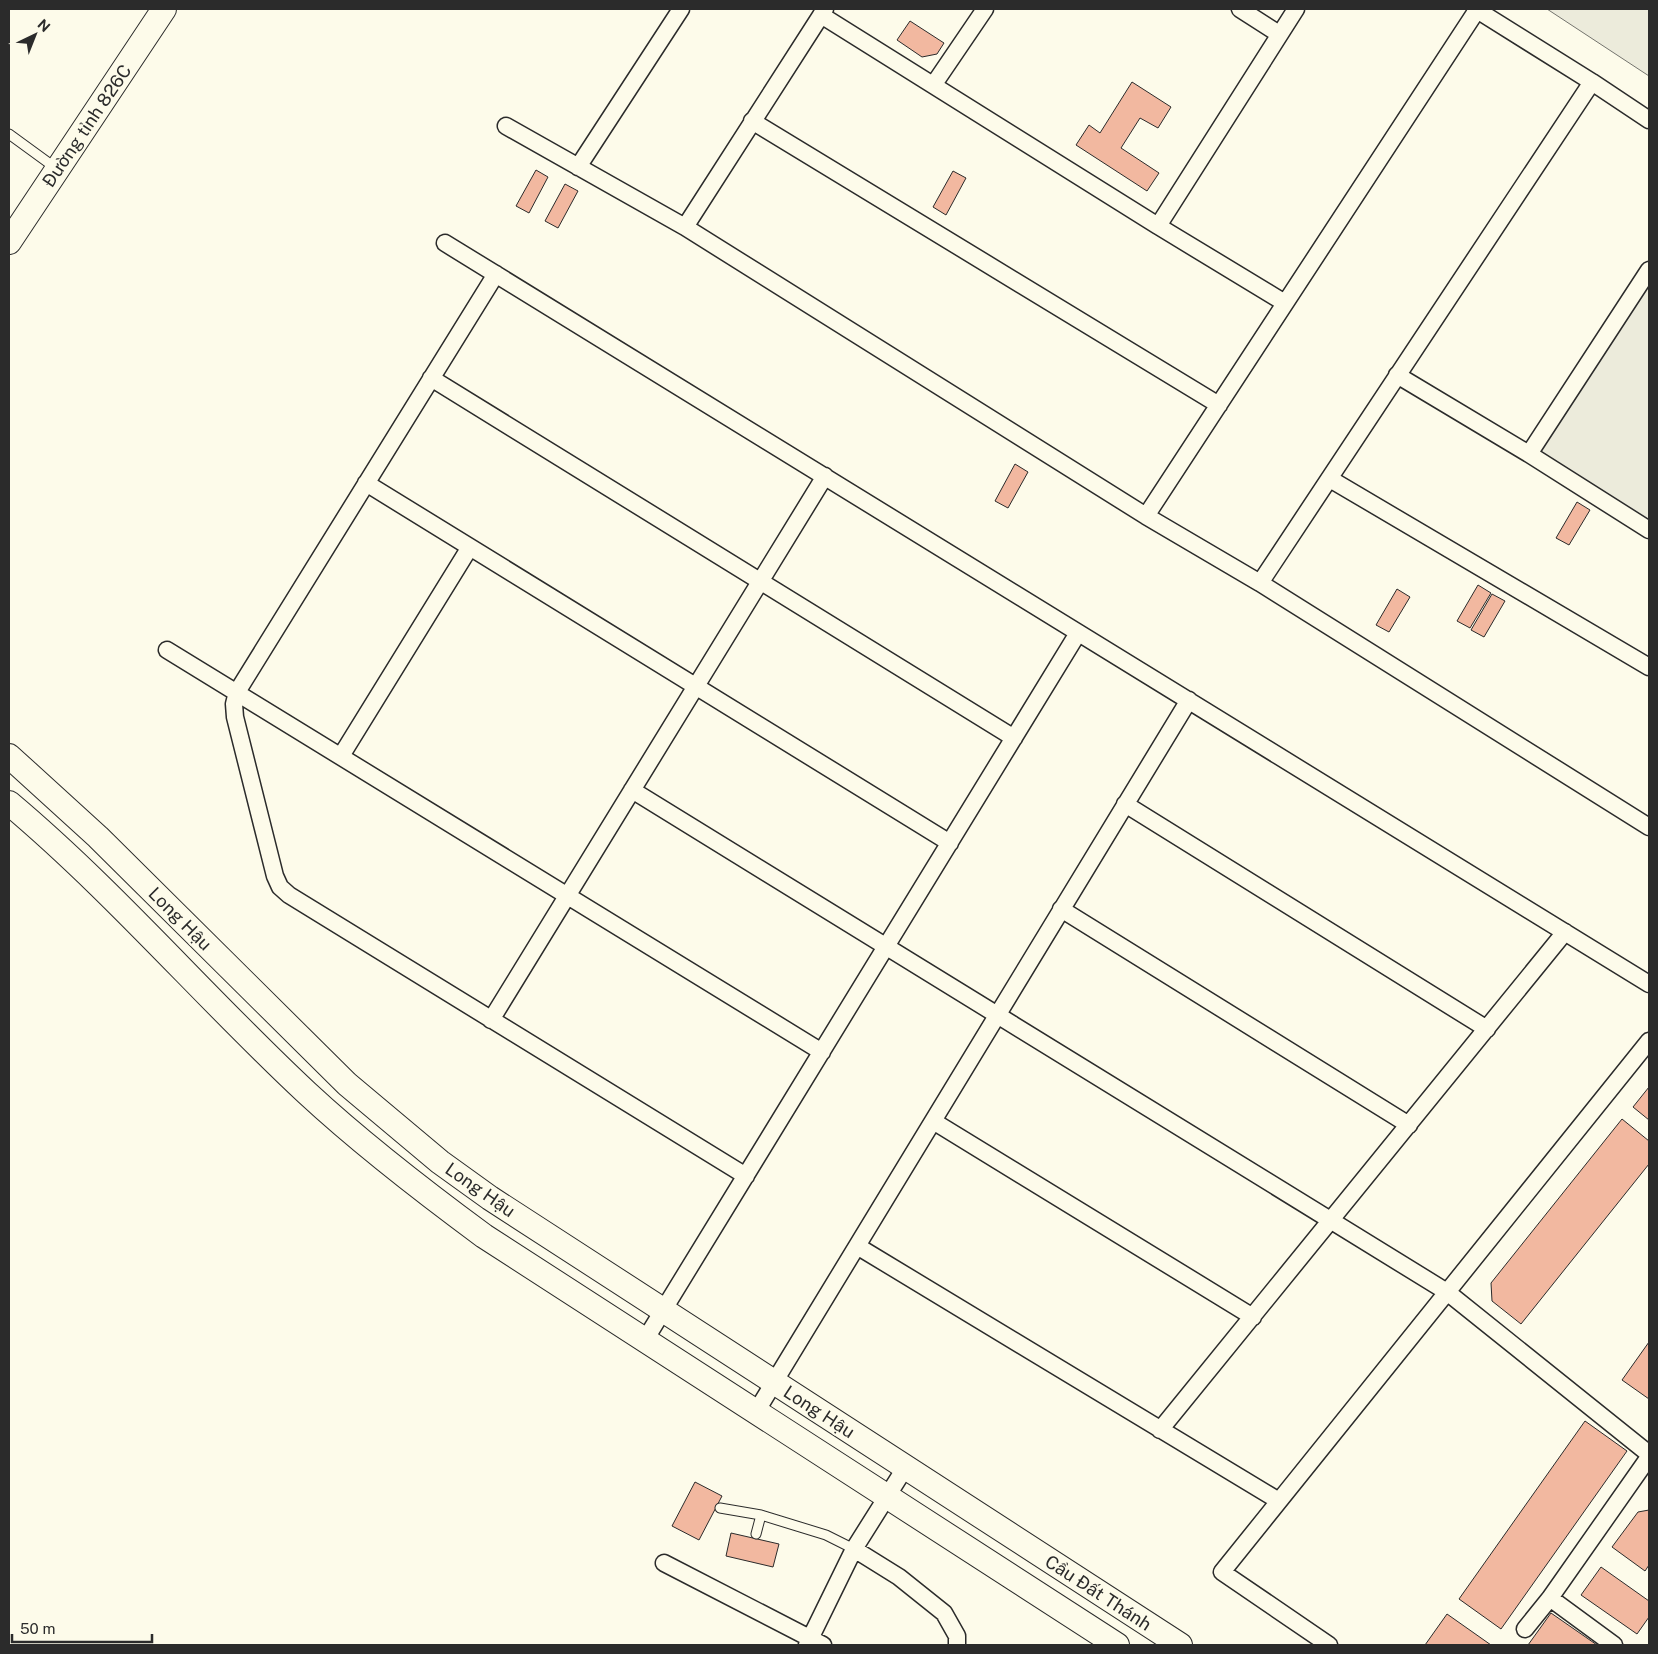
<svg xmlns="http://www.w3.org/2000/svg" width="1658" height="1654" viewBox="0 0 1658 1654" font-family="'Public Sans',sans-serif">
  <style>
    .green { fill: #ecebdb; stroke: #74746e }
    .building { fill: #f2b8a0; stroke: #2b2b2b }
    .lines { fill: none; stroke-linecap: round; stroke-linejoin: round }
    .service-casing { stroke: #2b2b2b; stroke-width: 11 }
    .minor-casing { stroke: #2b2b2b; stroke-width: 19 }
    .secondary-casing { stroke: #2b2b2b; stroke-width: 26 }
    .service { stroke: #fdfbea; stroke-width: 9 }
    .minor { stroke: #fdfbea; stroke-width: 16 }
    .secondary { stroke: #fdfbea; stroke-width: 24 }
    .labels { text-anchor: middle; stroke-width: 4; stroke-linejoin: round; paint-order: stroke }
    .street-label { font-size: 18px; fill: #2b2b2b; stroke: #fdfbea }
  </style>
  <rect width="100%" height="100%" fill="#fdfbea"/>
  <path class="green" d="M1547,9H1649V76Z
    M1649,278V530L1529,454Z"/>
  <path class="building" d="M910,21L944,43L937,54L922,57L897,40Z
    M1132,82L1171,107L1158,128L1140,118L1121,148L1159,173L1147,191L1076,145L1089,125L1100,133Z
    M536,170L548,177L529,213L516,206Z
    M953,171L966,178L946,215L933,207Z
    M565,184L578,191L558,228L545,221Z
    M1015,464L1028,472L1008,508L995,501Z
    M1577,502L1590,510L1569,545L1556,538Z
    M1478,585L1491,593L1470,628L1457,621Z
    M1397,589L1410,597L1389,632L1376,625Z
    M1492,594L1505,601L1484,637L1471,630Z
    M1649,1087V1120L1633,1107Z
    M1622,1119L1649,1141V1164L1521,1324L1492,1301L1491,1283Z
    M1649,1342V1399L1622,1380Z
    M1585,1421L1627,1451L1501,1629L1459,1599Z
    M695,1482L722,1496L699,1540L672,1526Z
    M1649,1510V1565L1645,1571L1612,1547L1638,1512Z
    M731,1533L779,1544L773,1567L726,1556Z
    M1601,1567L1649,1601V1617L1637,1634L1581,1595Z
    M1551,1613L1597,1645H1528Z
    M1447,1614L1491,1645H1425Z"/>
  <g class="lines">
    <defs>
      <path id="service" d="M9,134L57,169
        M720,1508L761,1515L826,1535L854,1549
        M756,1534L761,1515"/>
      <path id="minor" d="M1240,9L1279,34
        M1477,10L1592,82L1649,120
        M821,15L1158,226L1296,9
        M934,84L985,9
        M752,121L1219,405
        M506,126L685,227L825,9
        M578,167L681,9
        M1158,226L1285,303
        M685,227L1146,516L1260,583L1649,827
        M445,243L1649,984
        M496,274L237,692L234,704L235,717L275,876L280,887L289,895L746,1176
        M1397,375L1529,454L1649,530
        M431,378L1014,738
        M1529,454L1649,270
        M1330,479L1649,667
        M366,483L950,843
        M1146,516L1477,10L1475,9
        M1260,583L1592,82
        M167,650L822,1052
        M341,756L470,547
        M632,790L1447,1292L1649,1454
        M1125,804L1487,1029
        M1061,909L1409,1125
        M491,1020L825,476
        M933,1121L1253,1317
        M857,1246L1279,1501
        M645,1340L1078,633
        M756,1412L1189,700
        M1160,1430L1565,932
        M854,1549L899,1577L944,1613L957,1636V1645
        M664,1563L823,1645
        M1550,1598L1614,1645
        M1525,1629L1550,1598L1649,1457
        M807,1645L854,1549L905,1468
        M1329,1645L1222,1572L1649,1041"/>
      <path id="secondary" d="M9,242L164,9
        M9,756L98,837L347,1084L440,1162L490,1198L1180,1645
        M9,803C115,892 206,999 307,1093C363,1145 423,1191 484,1236L1117,1645"/>
    </defs>
    <use href="#service" class="service-casing"/>
    <use href="#minor" class="minor-casing"/>
    <use href="#secondary" class="secondary-casing"/>
    <use href="#service" class="service"/>
    <use href="#minor" class="minor"/>
    <use href="#secondary" class="secondary"/>
  </g>
  <g class="labels">
    <g class="street-label">
      <text transform="translate(87 126) rotate(-56)" y="6">Đường tỉnh 826C</text>
      <text transform="translate(180 919) rotate(45)" y="6">Long Hậu</text>
      <text transform="translate(480 1190) rotate(35)" y="6">Long Hậu</text>
      <text transform="translate(819 1412) rotate(33)" y="6">Long Hậu</text>
      <text transform="translate(1098 1593) rotate(33)" y="6">Cầu Đất Thánh</text>
    </g>
  </g>
  <rect width="1658" height="1654" fill="none" stroke="#2b2b2b" stroke-width="20"/>
  <g transform="translate(35 35) rotate(43)" stroke="#fdfbea" stroke-width="4" paint-order="stroke">
  <path d="M0-4L9 19L0 12L-9 19Z" fill="#2b2b2b"/>
  <text y="-8" font-size="14" font-weight="bold" text-anchor="middle" fill="#2b2b2b">N</text>
  </g>
  <path d="M12 1634v8h140v-8" fill="none" stroke="#2b2b2b" stroke-width="2.5"/>
  <text x="20" y="1634" font-size="15" fill="#2b2b2b" stroke="#fdfbea" stroke-width="4" paint-order="stroke">50 m</text>
</svg>
